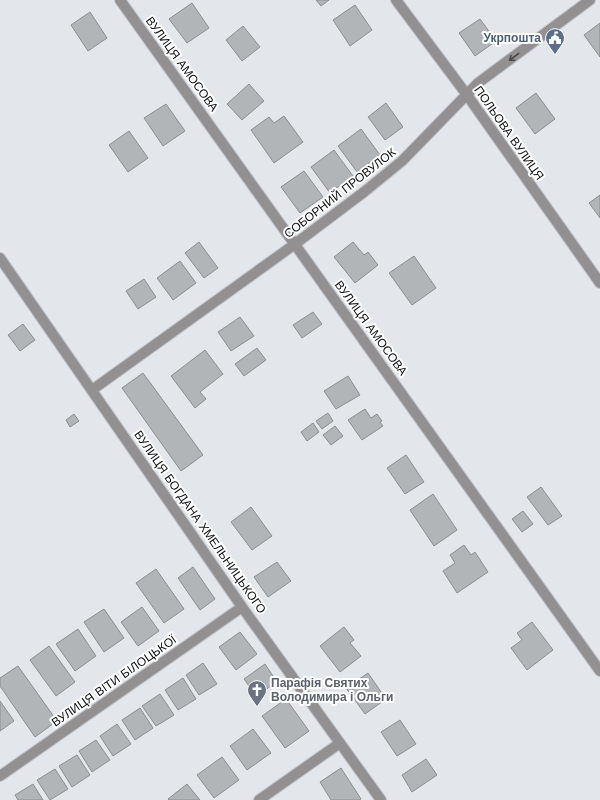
<svg xmlns="http://www.w3.org/2000/svg" width="600" height="800" viewBox="0 0 600 800" font-family="'Work Sans',sans-serif">
  <style>
    .building { fill: #b1b5b8; stroke: #8c8f92 }
    .lines { fill: none; stroke-linecap: round; stroke-linejoin: round }
    .minor-casing { stroke: #c2c4c8; stroke-width: 12 }
    .minor { stroke: #929090; stroke-width: 10 }
    .oneway { stroke: #4c4b4c }
    .labels { text-anchor: middle; stroke-width: 4; stroke-linejoin: round; paint-order: stroke }
    .service-label { font-size: 12px; font-weight: bold; fill: #4e5e75; stroke: #fff; text-anchor: end }
    .street-label { font-size: 12px; fill: #121314; stroke: #fff }
    .worship-label { font-size: 12px; font-weight: bold; fill: #5b616d; stroke: #fff; text-anchor: start }
  </style>
  <rect width="100%" height="100%" fill="#e3e6ea"/>
  <path class="building" d="M316,0H329L321,6Z
    M192,3L209,28L187,43L169,19Z
    M355,5L372,30L350,46L333,20Z
    M90,12L107,38L88,51L71,25Z
    M480,19L496,41L475,56L459,33Z
    M600,23V57L584,35Z
    M243,26L260,47L242,61L226,40Z
    M249,84L264,101L242,120L227,104Z
    M536,93L555,119L535,134L516,108Z
    M386,103L403,127L385,140L368,117Z
    M166,104L185,131L163,146L144,118Z
    M284,116L303,142L274,163L251,130L269,117L274,123Z
    M361,129L380,155L357,172L338,146Z
    M129,131L148,158L128,172L109,145Z
    M334,150L353,176L330,193L311,167Z
    M304,171L323,197L300,213L281,187Z
    M600,195V218L589,203Z
    M199,242L218,268L204,278L185,253Z
    M353,242L364,255L368,252L378,265L355,283L334,257Z
    M414,256L436,288L412,305L389,273Z
    M180,261L196,283L173,300L157,278Z
    M144,279L156,297L138,309L126,291Z
    M313,312L322,324L302,338L293,325Z
    M240,317L254,336L231,351L218,332Z
    M23,324L35,340L20,351L8,335Z
    M257,348L266,360L244,376L235,364Z
    M205,350L223,374L200,392L206,399L195,408L171,376Z
    M143,373L203,455L181,471L122,388Z
    M348,376L360,395L336,409L324,391Z
    M365,409L371,418L377,414L382,421L380,422L383,426L362,440L348,420Z
    M328,413L333,421L322,429L316,421Z
    M74,414L79,421L70,427L66,420Z
    M313,423L319,432L307,441L301,432Z
    M335,426L343,436L331,445L323,435Z
    M406,455L424,482L405,494L387,468Z
    M541,487L562,516L548,525L527,497Z
    M433,494L457,530L434,546L410,510Z
    M251,507L272,536L252,550L231,522Z
    M523,511L533,524L522,532L512,519Z
    M464,545L471,555L475,552L488,572L457,593L443,571L455,563L450,555Z
    M277,562L291,581L268,597L254,577Z
    M193,567L215,599L200,610L178,578Z
    M156,569L184,609L164,623L136,583Z
    M142,607L159,631L138,646L121,622Z
    M104,609L124,638L104,652L84,622Z
    M532,622L553,650L527,670L511,648L522,640L517,633Z
    M344,627L354,640L350,643L361,656L340,672L320,646Z
    M78,629L96,656L75,671L56,644Z
    M240,632L257,654L236,670L219,647Z
    M49,646L75,682L56,696L30,660Z
    M203,663L217,684L199,695L186,675Z
    M265,664L277,682L256,696L244,679Z
    M18,666L57,721L35,737L0,686V678Z
    M368,673L386,699L365,714L346,688Z
    M183,678L196,699L178,710L165,690Z
    M160,694L174,715L156,726L142,706Z
    M286,699L309,731L285,748L262,716Z
    M0,701L14,721L0,731Z
    M140,708L153,728L135,740L122,720Z
    M400,720L416,744L397,756L381,732Z
    M117,724L131,744L113,756L100,736Z
    M253,729L271,753L247,770L230,746Z
    M96,740L110,760L92,772L79,751Z
    M77,755L90,775L72,787L59,766Z
    M222,757L239,780L214,798L197,775Z
    M426,759L437,775L412,792L402,775Z
    M341,768L361,799L359,800H331L320,782Z
    M55,769L68,789L50,800L37,780Z
    M33,784L43,800H18L15,795Z
    M187,784L200,800H169L168,799Z"/>
  <g class="lines">
    <defs>
      <path id="minor" d="M120,0L600,671
        M396,0L467,95L600,283
        M0,258L242,607L381,800
        M92,390L295,244L364,192L402,161L478,83L590,0
        M0,776L242,607
        M259,800L340,743"/>
    </defs>
    <use href="#minor" class="minor-casing"/>
    <use href="#minor" class="minor"/>
  </g>
  <defs><path id="oneway-shaft" d="M-6 0H5M1.5-3L5.5 0L1.5 3" fill="none" stroke-width="1.6" stroke-linecap="round" stroke-linejoin="round"/></defs>
  <use class="oneway" href="#oneway-shaft" transform="translate(514 57) rotate(143)"/>
  <defs>
    <symbol id="civic-pin" viewBox="-11 -11 22 30"><path d="M0 17L-7.5 6A9.5 9.5 0 1 1 7.5 6Z" fill="#5c6f8a" stroke="#fff"/><path d="M-.6-6.5H3V-4.5H.6V-3L4-1V1h2V6H-6V1h2V-1L-.6-3ZM-1.2 2.5V6h2.4V2.5Z" fill="#fff"/></symbol>
    <symbol id="church-pin" viewBox="-11 -11 22 30"><path d="M0 17L-7.5 6A9.5 9.5 0 1 1 7.5 6Z" fill="#6b7280" stroke="#fff"/><path d="M-1.2-6h2.4v3.5h3.3v2.4h-3.3V6h-2.4V-.1h-3.3v-2.4h3.3Z" fill="#fff"/></symbol>
  </defs>
  <g fill-rule="evenodd">
    <use href="#civic-pin" x="544" y="27" width="22" height="30"/>
    <use href="#church-pin" x="246" y="679" width="22" height="30"/>
  </g>
  <g class="labels">
    <g class="service-label">
      <text x="541" y="42">Укрпошта</text>
    </g>
    <g class="street-label">
      <text transform="translate(182 64) rotate(54)" y="4">ВУЛИЦЯ АМОСОВА</text>
      <text transform="translate(509 133) rotate(55)" y="4">ПОЛЬОВА ВУЛИЦЯ</text>
      <text transform="translate(340 193) rotate(-38)" y="4">СОБОРНИЙ ПРОВУЛОК</text>
      <text transform="translate(371 328) rotate(54)" y="4">ВУЛИЦЯ АМОСОВА</text>
      <text transform="translate(200 522) rotate(55)" y="4">ВУЛИЦЯ БОГДАНА ХМЕЛЬНИЦЬКОГО</text>
      <text transform="translate(114 681) rotate(-35)" y="4">ВУЛИЦЯ ВІТИ БІЛОЦЬКОЇ</text>
    </g>
    <g class="worship-label">
      <text x="271" y="687">Парафія Святих<tspan x="271" dy="14">Володимира і Ольги</tspan></text>
    </g>
  </g>
</svg>
